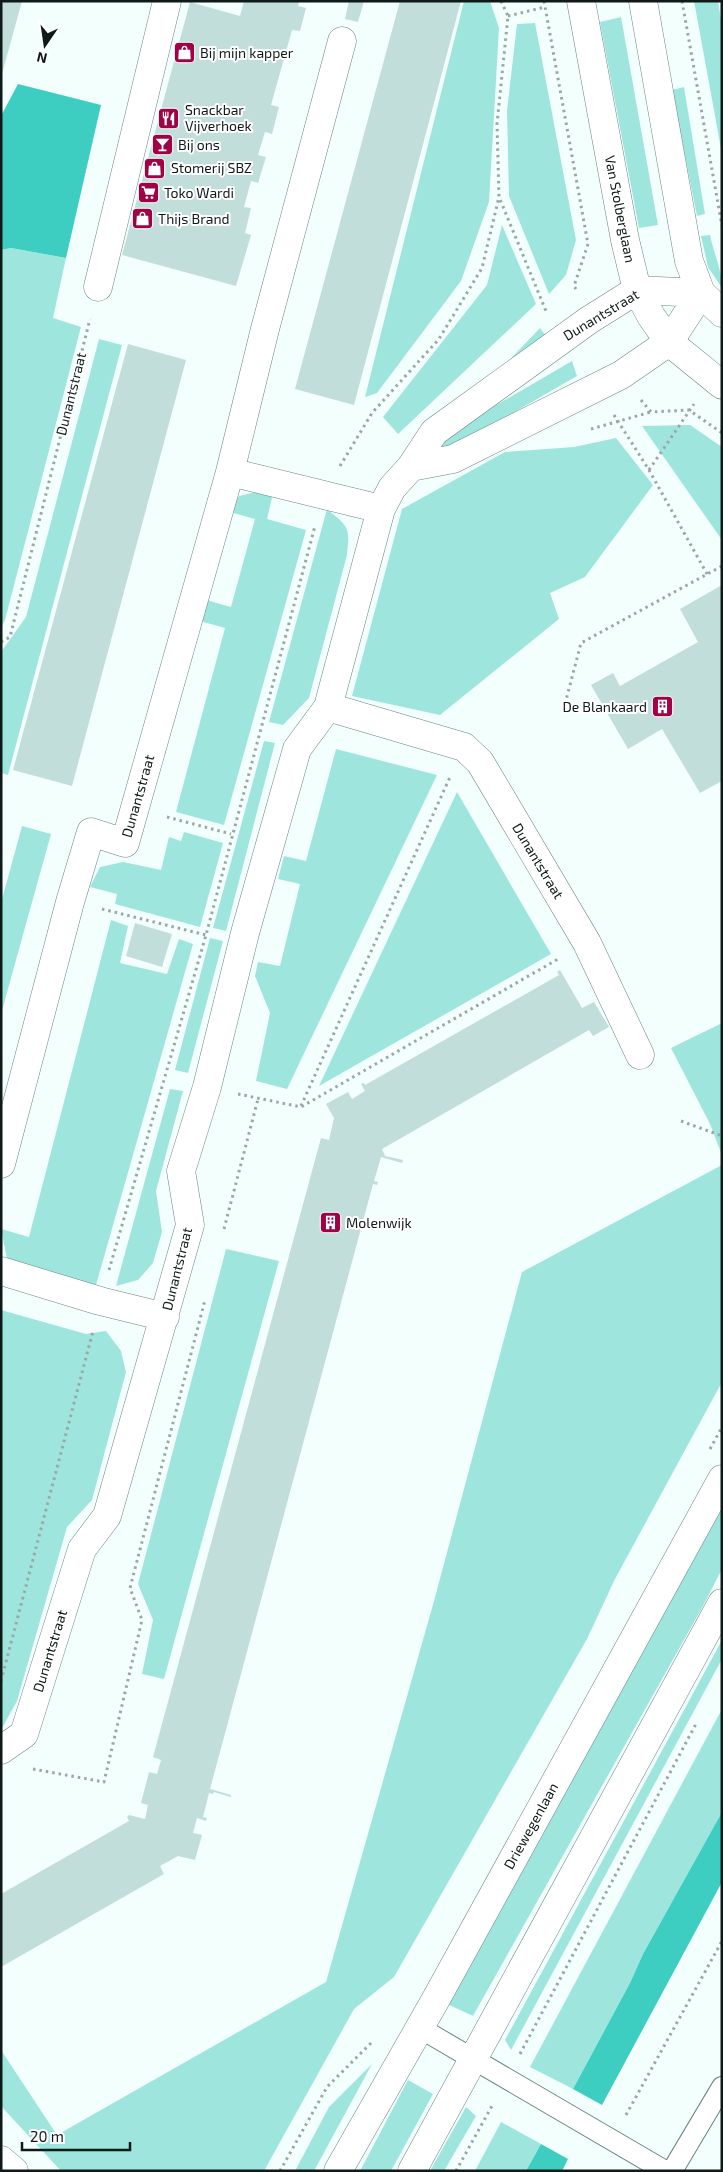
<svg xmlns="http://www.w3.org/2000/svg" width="723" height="2172" viewBox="0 0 723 2172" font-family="'Exo 2',sans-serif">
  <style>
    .green { fill: #9ee6dd }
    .water { fill: #3ecdc1 }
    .building { fill: #c1deda }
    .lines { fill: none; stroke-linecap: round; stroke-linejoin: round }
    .lane-casing { stroke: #6a8581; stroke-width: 22 }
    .street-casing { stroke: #6a8581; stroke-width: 29 }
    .secondary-casing { stroke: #6a8581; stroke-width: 29 }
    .path { stroke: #9ba7a5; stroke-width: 3; stroke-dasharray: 2.5 4; stroke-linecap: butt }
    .lane { stroke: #fff; stroke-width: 20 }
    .street { stroke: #fff; stroke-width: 28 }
    .secondary { stroke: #fff; stroke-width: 28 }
    .labels { text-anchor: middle; stroke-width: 4; stroke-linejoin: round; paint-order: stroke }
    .poi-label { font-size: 14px; fill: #0f1a18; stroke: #fff; text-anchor: start }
    .street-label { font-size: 14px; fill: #0f1a18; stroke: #fff }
  </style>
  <rect width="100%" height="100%" fill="#f3fffd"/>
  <path class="green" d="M464,1H490L499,28L489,202L461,281L377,393L365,397Z
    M694,1H718L722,26V154Z
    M621,17L658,225L639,228L600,22Z
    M535,23L576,240L566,275L549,294L509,196L507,111L517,24Z
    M684,87L705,214L697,216L672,90Z
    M502,225L536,304L398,434L383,417L487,285Z
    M710,235C714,254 722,270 722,288L708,267L701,236Z
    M11,248L66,258L53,318L81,327L5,620L1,628V250Z
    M540,328L547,337L496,374Z
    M99,339L122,345L8,775L1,773V652L26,617Z
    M572,361L577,376L445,452L438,439Z
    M690,425L722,447V540L642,426Z
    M616,438L653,485L585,577L550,593L559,619L440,715L352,696L402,509L505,452L574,447Z
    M260,491L273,494L267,519L306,530L224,825L176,812L225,628L200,621L206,600L231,607L255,519L230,512L239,496Z
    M327,509C349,527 350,527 347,555L309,698L283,725L269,722Z
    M264,741L275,743L226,931L213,928Z
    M336,749L437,775L287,1089L256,1081L270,1013L255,976L258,962L280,966L300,884L278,879L284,856L306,861Z
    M457,792L551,954L319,1086Z
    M22,826L51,834L1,1014V903Z
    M184,832L223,843L200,927L115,904L117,894L90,887L100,867L123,862L161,870L169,837L181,841Z
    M111,920L128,926L120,963L167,974L179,939L193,944L96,1285L8,1263L1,1229L29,1237Z
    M210,938L223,941L188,1073L175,1070Z
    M722,1023V1155L710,1124L671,1048Z
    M170,1089L183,1091L156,1191L162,1232L153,1263L138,1280L116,1286Z
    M722,1165V1382L615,1579L587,1639L394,1977L354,2009L264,2171H61L1,2106V2050L57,2135L326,1982L434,1601L522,1272Z
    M226,1249L279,1261L164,1679L142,1674L153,1620L138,1584Z
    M1,1310L86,1334L106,1331L121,1351L126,1372L92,1500L67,1527L17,1701L1,1730Z
    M722,1508V1569L703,1606L473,2016L445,2003Z
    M722,1640V1659L511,2050L505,2040Z
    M722,1709V1812L643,1954L630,1983L573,2089L530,2067Z
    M372,2064L314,2171H295L329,2107Z
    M408,2080L433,2094L391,2171H360Z
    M466,2107L476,2116L444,2171H430Z
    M501,2122L541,2144L526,2171H475Z"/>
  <path class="water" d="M18,84L101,105L66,258L11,248L1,250V116Z
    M722,1812V1882L602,2105L573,2089L630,1983L643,1954Z
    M541,2144L568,2159L562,2171H526Z"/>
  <path class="building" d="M1,1H22L2,74H1Z
    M244,1H299L298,6L306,8L300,31L292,30L271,105L279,107L272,134L265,132L258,155L266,157L258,183L251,181L244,207L251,208L245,233L251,235L236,286L122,255L190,2L240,16Z
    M349,1H364L358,22L345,19Z
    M400,1H461L354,405L295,389Z
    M128,344L186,360L72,786L13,770Z
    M722,585V781L700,793L662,729L628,749L591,685L613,673L620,686L698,642L680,609Z
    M135,923L172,934L162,967L126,956Z
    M560,970L582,1008L594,1002L609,1027L593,1036L589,1030L382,1149L385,1156L403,1160L402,1163L381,1157L374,1181L378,1182L377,1185L373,1184L210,1789L231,1795V1797L214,1792L213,1794L209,1793L203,1817L207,1818L206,1821L197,1818L193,1833L202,1835L195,1860L178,1856L160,1866L164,1874L1,1967V1894L129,1821L127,1817L129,1815L145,1819L148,1805L141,1803L149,1772L157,1774L161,1760L153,1757L321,1138L329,1140L334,1118L326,1104L348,1092L352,1099L365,1091L361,1084L364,1083L365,1085L559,975L557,972Z"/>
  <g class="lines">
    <defs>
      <path id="lane" d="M420,2028L665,2171
        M672,2171L722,2087"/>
      <path id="street" d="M98,287L167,1
        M411,467L453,459L621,375L669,342L701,293
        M230,472L381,509
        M328,707L464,747L480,762L587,943L640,1055
        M1,1164L70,902L91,832L125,843L230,472L265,329L342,41
        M1,1271L100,1301L165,1317
        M1,1750L24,1734L82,1549L107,1516L190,1225L181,1171L207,1087L245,933L297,749L328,707L381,509L392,488L411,467L434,432L589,320L637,290L701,293
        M1,2160L14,2171"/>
      <path id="secondary" d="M581,1L625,240L637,290L651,316L669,342L722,385
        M643,1L689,261L701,293L722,313
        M338,2171L436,1999L722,1479
        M412,2171L722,1603"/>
    </defs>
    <use href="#lane" class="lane-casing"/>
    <use href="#street" class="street-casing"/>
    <use href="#secondary" class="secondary-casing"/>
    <path class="path" d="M501,1L508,16L497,124L499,197L546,311
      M544,1L588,244L574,286L576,289
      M682,1L722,226
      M508,16L545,7
      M641,400L651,412L689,410L722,433
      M614,415L649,470L707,574
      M591,429L651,412
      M340,466L372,413L439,339L482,268L499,197
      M649,470L694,404
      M1,642L10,637L90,319
      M565,704L581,643L722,566
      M167,817L231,834
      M102,909L206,935
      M238,1094L301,1107L558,959
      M301,1106L450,777
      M681,1121L722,1136
      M224,1229L258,1099
      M109,1270L206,935L315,526
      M710,1449L722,1427
      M1,1681L93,1331
      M33,1769L104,1782L142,1620L130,1588L205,1300
      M520,2054L697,1722
      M626,2115L722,1941
      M280,2171L327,2087L371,2043
      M456,2171L493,2104"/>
    <use href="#lane" class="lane"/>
    <use href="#street" class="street"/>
    <use href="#secondary" class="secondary"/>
  </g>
  <defs>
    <symbol id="shop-square" viewBox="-11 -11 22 22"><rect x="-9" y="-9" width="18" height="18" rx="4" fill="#9f0346" stroke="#fff"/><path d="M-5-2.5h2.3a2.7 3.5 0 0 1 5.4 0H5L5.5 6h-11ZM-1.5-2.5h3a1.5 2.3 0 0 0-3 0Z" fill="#fff"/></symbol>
    <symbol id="restaurant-square" viewBox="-11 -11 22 22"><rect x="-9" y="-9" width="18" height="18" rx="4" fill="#9f0346" stroke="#fff"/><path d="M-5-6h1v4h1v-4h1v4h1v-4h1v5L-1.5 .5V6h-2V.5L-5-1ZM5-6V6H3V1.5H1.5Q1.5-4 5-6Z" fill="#fff"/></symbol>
    <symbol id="bar-square" viewBox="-11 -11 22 22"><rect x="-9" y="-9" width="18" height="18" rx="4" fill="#9f0346" stroke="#fff"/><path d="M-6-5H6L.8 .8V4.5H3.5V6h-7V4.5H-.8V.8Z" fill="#fff"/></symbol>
    <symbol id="supermarket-square" viewBox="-11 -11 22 22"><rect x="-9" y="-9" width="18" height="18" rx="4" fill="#9f0346" stroke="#fff"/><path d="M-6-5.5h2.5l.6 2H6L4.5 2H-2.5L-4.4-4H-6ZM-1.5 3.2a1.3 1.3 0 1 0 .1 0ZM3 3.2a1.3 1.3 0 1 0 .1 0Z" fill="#fff"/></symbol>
    <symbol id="building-square" viewBox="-11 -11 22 22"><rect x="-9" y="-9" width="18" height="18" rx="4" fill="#9f0346" stroke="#fff"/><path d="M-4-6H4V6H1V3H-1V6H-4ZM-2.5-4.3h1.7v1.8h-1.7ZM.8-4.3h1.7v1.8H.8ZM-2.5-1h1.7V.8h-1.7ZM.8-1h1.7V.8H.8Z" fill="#fff"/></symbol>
  </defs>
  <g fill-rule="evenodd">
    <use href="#shop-square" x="172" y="40" width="25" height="25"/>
    <use href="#restaurant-square" x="156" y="106" width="25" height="25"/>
    <use href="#bar-square" x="150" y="132" width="25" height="25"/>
    <use href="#shop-square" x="142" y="156" width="25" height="25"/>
    <use href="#supermarket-square" x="136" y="180" width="25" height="25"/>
    <use href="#shop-square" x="130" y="206" width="25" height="25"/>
    <use href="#building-square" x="650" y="694" width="25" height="25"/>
    <use href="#building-square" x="318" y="1210" width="25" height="25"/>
  </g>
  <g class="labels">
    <g class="poi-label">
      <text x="200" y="58">Bij mijn kapper</text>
      <text x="185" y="115">Snackbar<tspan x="185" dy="16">Vijverhoek</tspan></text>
      <text x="178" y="150">Bij ons</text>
      <text x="171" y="173">Stomerij SBZ</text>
      <text x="164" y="198">Toko Wardi</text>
      <text x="158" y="224">Thijs Brand</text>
      <text x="647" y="712" text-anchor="end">De Blankaard</text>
      <text x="346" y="1228">Molenwijk</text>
    </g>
    <g class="street-label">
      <text transform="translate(620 209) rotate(79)" y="5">Van Stolberglaan</text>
      <text transform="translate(601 315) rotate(-31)" y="5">Dunantstraat</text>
      <text transform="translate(71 394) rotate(-76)" y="5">Dunantstraat</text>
      <text transform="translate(138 796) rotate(-74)" y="5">Dunantstraat</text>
      <text transform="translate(538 861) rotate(59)" y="5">Dunantstraat</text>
      <text transform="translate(177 1269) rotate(-76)" y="5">Dunantstraat</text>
      <text transform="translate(50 1651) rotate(-73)" y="5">Dunantstraat</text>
      <text transform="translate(531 1826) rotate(-61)" y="5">Driewegenlaan</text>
    </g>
  </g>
  <rect width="723" height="2172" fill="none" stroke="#0f1a18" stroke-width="5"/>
  <g transform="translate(45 45) rotate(193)" stroke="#ffffff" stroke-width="4" paint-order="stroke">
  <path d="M0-4L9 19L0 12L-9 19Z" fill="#0f1a18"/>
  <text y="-8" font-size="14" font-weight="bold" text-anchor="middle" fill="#0f1a18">N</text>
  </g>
  <path d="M22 2142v8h108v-8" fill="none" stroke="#0f1a18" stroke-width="2.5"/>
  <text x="30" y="2142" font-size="15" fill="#0f1a18" stroke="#ffffff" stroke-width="4" paint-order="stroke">20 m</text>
</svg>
